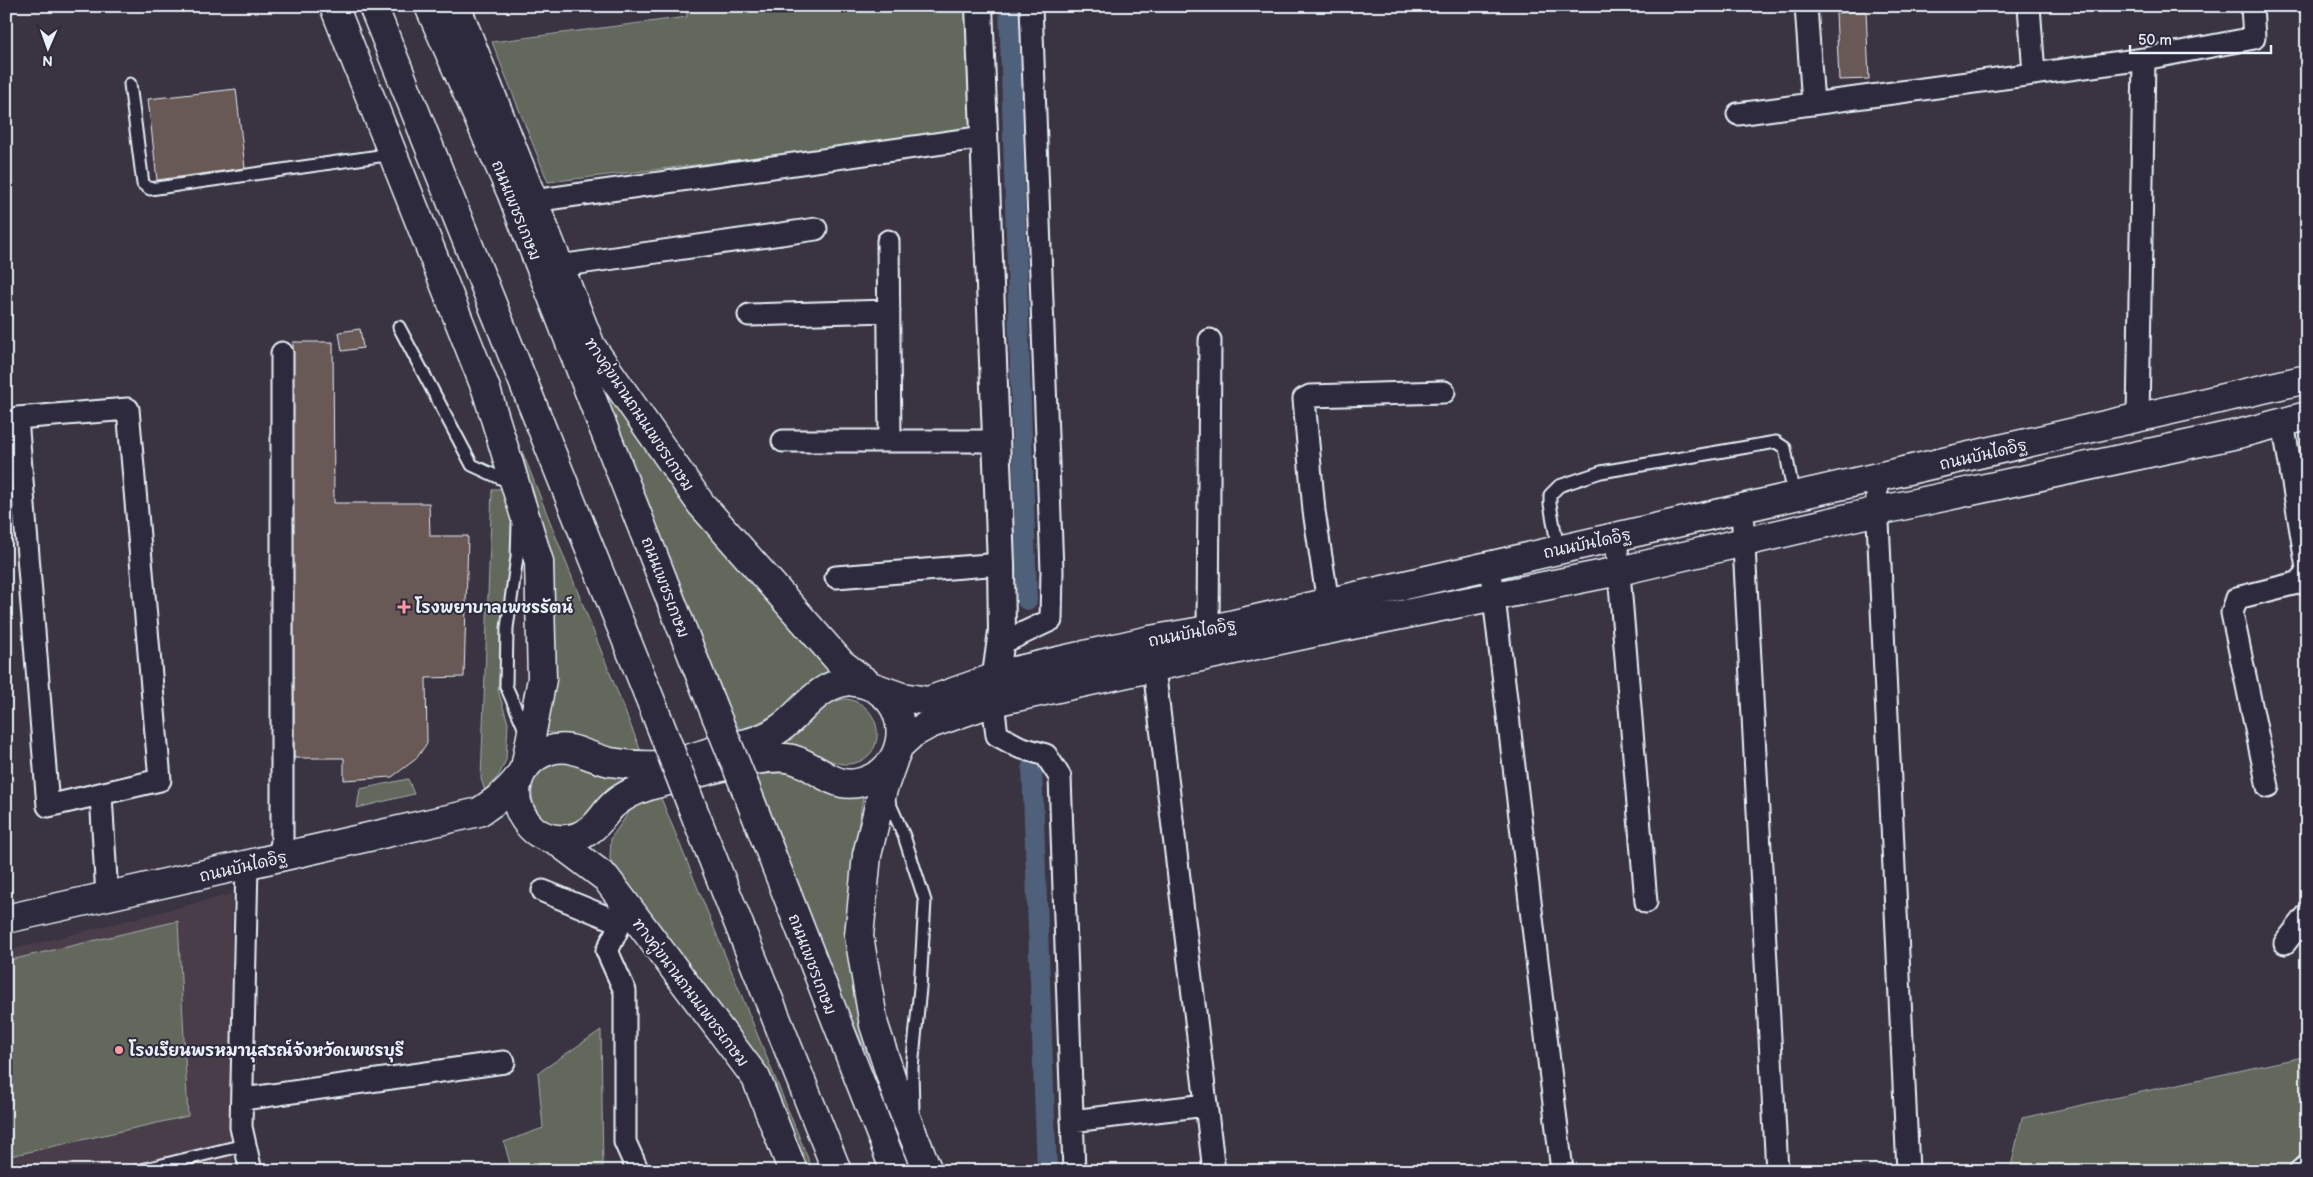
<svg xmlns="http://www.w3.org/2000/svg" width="2313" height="1177" viewBox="0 0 2313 1177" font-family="'Balsamiq Sans','Playpen Sans Thai',sans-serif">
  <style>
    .built { fill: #483e48 }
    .green { fill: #62685b; stroke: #a5acaa }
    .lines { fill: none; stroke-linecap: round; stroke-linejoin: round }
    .canal { stroke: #50607a; stroke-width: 20 }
    .building { fill: #675956; stroke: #e8f1f8 }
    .service-casing { stroke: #e8f1f8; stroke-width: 15 }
    .minor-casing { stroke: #e8f1f8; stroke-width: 25 }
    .tertiary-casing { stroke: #e8f1f8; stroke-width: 30 }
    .secondary-casing { stroke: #e8f1f8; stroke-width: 31 }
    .trunk-casing { stroke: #e8f1f8; stroke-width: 31 }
    .service { stroke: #2f2a3d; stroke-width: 11 }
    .minor { stroke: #2f2a3d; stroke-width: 21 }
    .tertiary { stroke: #2f2a3d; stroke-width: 26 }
    .secondary { stroke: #2f2a3d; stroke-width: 28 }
    .trunk { stroke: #2f2a3d; stroke-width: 28 }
    .trunk-bridge-casing { stroke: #e8f1f8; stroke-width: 31; stroke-linecap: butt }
    .trunk-bridge { stroke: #2f2a3d; stroke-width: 28 }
    .poi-dot { fill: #ff9aa2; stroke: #2f2a3d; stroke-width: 2 }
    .labels { text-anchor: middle; stroke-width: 4; stroke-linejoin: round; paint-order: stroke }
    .street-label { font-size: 16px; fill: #e8f1f8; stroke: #2f2a3d }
    .poi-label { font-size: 16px; font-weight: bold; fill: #e8f1f8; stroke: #2f2a3d; text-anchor: start }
  </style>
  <rect width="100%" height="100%" fill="#3a3342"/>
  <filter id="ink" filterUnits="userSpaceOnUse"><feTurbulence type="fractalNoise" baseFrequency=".02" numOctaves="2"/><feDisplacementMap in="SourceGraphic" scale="10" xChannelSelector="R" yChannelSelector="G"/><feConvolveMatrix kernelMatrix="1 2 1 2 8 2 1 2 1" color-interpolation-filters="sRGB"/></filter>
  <g filter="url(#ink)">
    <path class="built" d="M232,894L230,1148L236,1171H6V951Z"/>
    <path class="green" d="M686,6H968L972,133L548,182L492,42L687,17Z
      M570,325L654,461L722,548L836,673L814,679L791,706L741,731L724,704Z
      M522,451L642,754L608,751L583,737L545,732L551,702L555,647L553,580Z
      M502,488L512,505L513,533L498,690L508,723L506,760L499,775L485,791L481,779L492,490Z
      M847,699C886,706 888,760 849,764C836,765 827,758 816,755C798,750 776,751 758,749C769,745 781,743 791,737C812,725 821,700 847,699Z
      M568,761L633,779C619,790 605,802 591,813C587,817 582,823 576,825C533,843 507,764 568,761Z
      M786,769L838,794L863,797L851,874L849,941L902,1130L807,922L757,790V771Z
      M408,779L414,794L357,808L360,789Z
      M659,793L813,1171H809L772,1091L744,1048L610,859L611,838L634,805Z
      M178,921L188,1116L6,1157V961Z
      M601,1030L603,1171H512L504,1142L543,1128L538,1073Z
      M2307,1056V1171H2010L2022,1118Z"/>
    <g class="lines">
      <path class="canal" d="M1009,6L1027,600
        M1032,766L1047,1171"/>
    </g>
    <path class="building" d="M1866,11L1869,79L1839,80L1836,13Z
      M236,89L245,168L157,180L148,99Z
      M360,329L363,348L342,351L339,332Z
      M293,342H333L334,503H429L430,536H468L464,677L426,678L427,743L416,759L392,777L344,780V758H294Z"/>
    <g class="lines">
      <defs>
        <path id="service" d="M130,84L143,184L150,189L393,154
          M399,327L472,465L513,484
          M518,525L517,557L507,628L506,686L526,732
          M1558,549L1550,504V495L1559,486L1601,472L1776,442L1785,448L1794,497
          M886,795L904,836L925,901L920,988L912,1068L913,1111
          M137,1171L244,1145"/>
        <path id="minor" d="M1806,6L1813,104
          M2029,6L2034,74
          M1738,114L2144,59L2254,38L2252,6
          M533,201L985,137
          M888,241L890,440
          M559,266L816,229
          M749,315L889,311
          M128,409L160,780L48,806L17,418Z
          M2138,418L2144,59
          M2283,422L2307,568
          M783,441H997
          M1876,478L1908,1171
          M1742,508L1777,1171
          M1616,536L1646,902
          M1490,564L1562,1171
          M836,577L1001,564
          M1328,603L1314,511L1304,399L1310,396L1444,392
          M1208,630L1210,340
          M1000,644L1051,620L1052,571L1031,6
          M1152,652L1214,1171
          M993,702L997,735L1019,747L1046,755L1060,777L1074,1171
          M2268,787L2232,613L2237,598L2297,583L2304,577L2307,569
          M101,795L107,896
          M278,858L282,842V353
          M247,865L241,1127L251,1171
          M543,891L621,923
          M628,908L607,951L625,991V1142L638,1171
          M2285,943L2307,915
          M243,1099L504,1062
          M1072,1121L1206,1105
          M2300,1171L2307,1166"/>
        <path id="tertiary" d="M979,6L1001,564L1002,631L993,697"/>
        <path id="secondary" d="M334,6L486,389L539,562L542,679L525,768
          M456,6L591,346L701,504L841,663L871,686L902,697L928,701L1010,672L1150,640L1208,630L2307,379
          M849,681C861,683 873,685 883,694C910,716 905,761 874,777C836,797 822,767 792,759C767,752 696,774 668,781C649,785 628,791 613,805C605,812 600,823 591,829C573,844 543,843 528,824C519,813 514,799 517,785C522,762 545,745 570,749C583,752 596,759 610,762C627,765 644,766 661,765C681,763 701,754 720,749C735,746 751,743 765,737C800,722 809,687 849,681Z
          M899,746L912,734L930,724L993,702L1312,633L1619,571L1878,511L2242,433L2307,416
          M893,761L883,789L867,855L859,936L874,1025L898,1098L928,1171
          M554,839L606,878L756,1078L793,1171
          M6,919L479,812C496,801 508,792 520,776"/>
        <path id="trunk" d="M373,6L654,709
          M429,6L511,192L711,703
          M745,787L895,1171
          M691,804L837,1171"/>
      </defs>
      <use href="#service" class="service-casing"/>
      <use href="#minor" class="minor-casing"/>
      <use href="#tertiary" class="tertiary-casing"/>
      <use href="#secondary" class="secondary-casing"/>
      <use href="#trunk" class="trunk-casing"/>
      <use href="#service" class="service"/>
      <use href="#minor" class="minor"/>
      <use href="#tertiary" class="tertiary"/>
      <use href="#secondary" class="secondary"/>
      <use href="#trunk" class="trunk"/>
      <defs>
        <path id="trunk-bridge" d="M711,703L745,787
          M654,709L691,804"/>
      </defs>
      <use href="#trunk-bridge" class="trunk-bridge-casing"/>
      <use href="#trunk-bridge" class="trunk-bridge"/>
    </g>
  </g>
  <g class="poi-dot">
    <path d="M401.5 599.5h5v5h5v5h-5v5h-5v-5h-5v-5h5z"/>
    <circle cx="119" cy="1050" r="5"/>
  </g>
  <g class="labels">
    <g class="street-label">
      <text transform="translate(517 210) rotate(68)" y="6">ถนนเพชรเกษม</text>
      <text transform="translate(640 414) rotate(56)" y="6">ทางคู่ขนานถนนเพชรเกษม</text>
      <text transform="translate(1983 454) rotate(-13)" y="6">ถนนบันไดอิฐ</text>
      <text transform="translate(1587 543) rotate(-12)" y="6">ถนนบันไดอิฐ</text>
      <text transform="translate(666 587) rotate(69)" y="6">ถนนเพชรเกษม</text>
      <text transform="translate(1192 632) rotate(-11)" y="6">ถนนบันไดอิฐ</text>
      <text transform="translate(243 866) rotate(-13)" y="6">ถนนบันไดอิฐ</text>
      <text transform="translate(813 964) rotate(69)" y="6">ถนนเพชรเกษม</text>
      <text transform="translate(691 992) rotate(53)" y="6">ทางคู่ขนานถนนเพชรเกษม</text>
    </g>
    <g class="poi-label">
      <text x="415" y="613">โรงพยาบาลเพชรรัตน์</text>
      <text x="129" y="1056">โรงเรียนพรหมานุสรณ์จังหวัดเพชรบุรี</text>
    </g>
  </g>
  <rect width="2313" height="1177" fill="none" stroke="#2f2a3d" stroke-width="25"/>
  <rect x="12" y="12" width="2288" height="1152" fill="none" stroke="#e8f1f8" stroke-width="2" filter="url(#ink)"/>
  <g transform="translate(48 48) rotate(182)" stroke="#2f2a3d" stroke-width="4" paint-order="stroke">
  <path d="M0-4L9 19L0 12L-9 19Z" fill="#e8f1f8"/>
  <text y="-8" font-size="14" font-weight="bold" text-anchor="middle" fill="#e8f1f8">N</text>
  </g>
  <path d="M2130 45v8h141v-8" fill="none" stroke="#e8f1f8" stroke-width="2.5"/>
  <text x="2138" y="45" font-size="15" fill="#e8f1f8" stroke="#2f2a3d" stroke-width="4" paint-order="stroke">50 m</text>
</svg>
